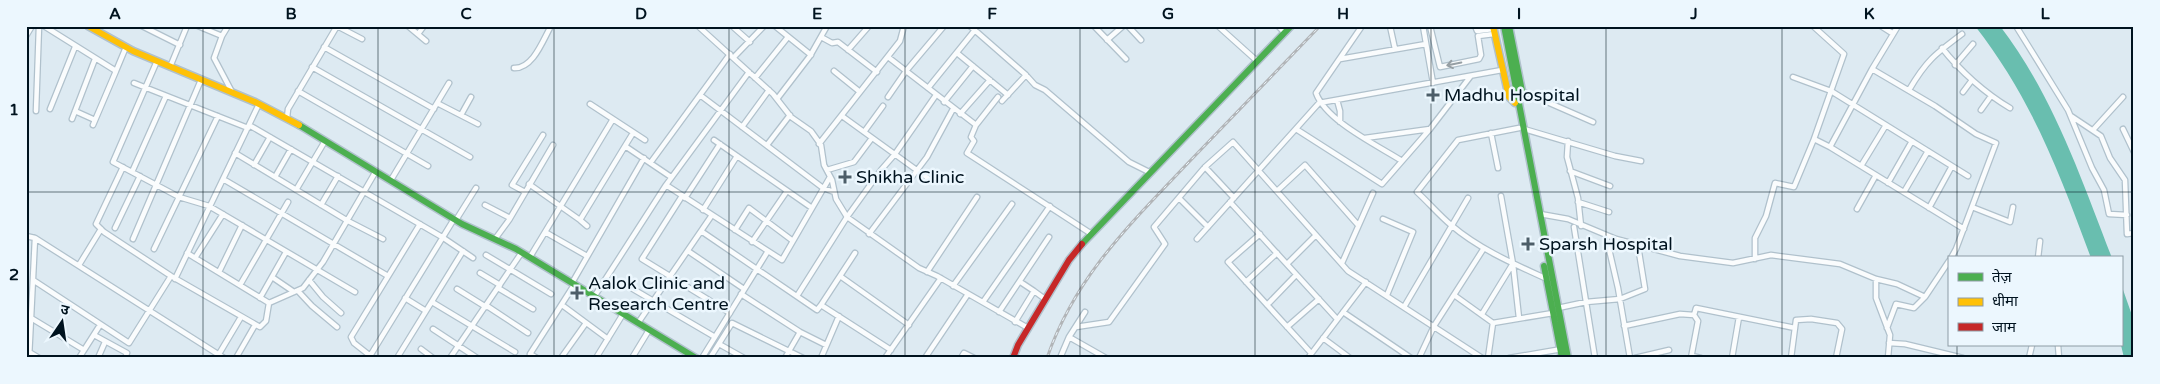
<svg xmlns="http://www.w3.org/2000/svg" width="2160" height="384" viewBox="0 0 2160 384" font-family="'Varela Round','Noto Sans Devanagari',sans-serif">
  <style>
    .water { fill: #69beaf }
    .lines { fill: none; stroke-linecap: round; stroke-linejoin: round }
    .street-casing { stroke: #b0c1cc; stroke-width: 7 }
    .fast-casing { stroke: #b0c1cc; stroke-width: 9 }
    .slow-casing { stroke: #b0c1cc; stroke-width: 9 }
    .jam-casing { stroke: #b0c1cc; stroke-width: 9 }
    .street { stroke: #fafcfd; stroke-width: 4.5 }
    .fast { stroke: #4caf50; stroke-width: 6 }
    .slow { stroke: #ffc107; stroke-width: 6 }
    .jam { stroke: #c62828; stroke-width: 6 }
    .rail-casing { stroke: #b1b4b7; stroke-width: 3 }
    .rail { stroke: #ecf7fe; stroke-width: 1; stroke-dasharray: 4; stroke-linecap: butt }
    .oneway { stroke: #969fa4 }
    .grid { fill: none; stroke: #00131f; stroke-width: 1; stroke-opacity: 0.55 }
    .poi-dot { fill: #4d5e69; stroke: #ecf7fe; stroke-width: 2 }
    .labels { text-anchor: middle; stroke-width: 5; stroke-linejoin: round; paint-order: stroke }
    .poi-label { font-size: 18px; fill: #00131f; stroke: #ecf7fe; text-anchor: start }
    .neatline { fill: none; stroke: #00131f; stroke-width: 2 }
    .grid-label { font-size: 16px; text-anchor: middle; font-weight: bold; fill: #00131f }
  </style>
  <rect width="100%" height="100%" fill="#ddeaf2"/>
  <path class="water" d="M1975,26H2000C2053,95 2081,178 2112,258H2091C2059,172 2032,99 1975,26Z
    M2121,284L2134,321V358H2124L2121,345Z"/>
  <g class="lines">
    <defs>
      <path id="street" d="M44,26L116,71L93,125
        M142,26L180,45
        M198,26L222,36L214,58L232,92
        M337,26L362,39
        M408,26L426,41
        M698,26L773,94L791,117L811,131L821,145L824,165L832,180L836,199L847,217L919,268L937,276L1028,328
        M732,26L750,42
        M775,26L811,55
        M970,26L1026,75L1035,85L1045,90L1129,162L1149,172
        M1094,26L1126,59
        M1128,26L1141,40
        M1218,26L1257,61
        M1278,26L1285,33
        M1362,26L1316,93C1326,121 1377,145 1402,161
        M1390,26L1395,49
        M1423,26L1433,83
        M1430,26L1440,67L1479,59L1481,55L1478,36L1494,34
        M1475,26L1477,31L1493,29
        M1813,26L1844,54L1814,139L1830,147
        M1881,26L1892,33
        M1898,26L1872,69L1935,106L1976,134L1996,143L1956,249L1951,258
        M2016,26L2068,110L2092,168L2104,190L2109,214L2127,215
        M418,34L424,26
        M26,36L32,26
        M222,36L228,26
        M821,37L832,43L838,42L877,72
        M1107,40L1123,26
        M324,47L434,109
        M1942,48C1960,71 1986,94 2010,108
        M848,50L869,26
        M957,53L1008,95
        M734,57L764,26
        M888,57L976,125L971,137L974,141L967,153L1090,233
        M1340,59L1426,44
        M157,61L113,162L179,197L209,206L355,292
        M1955,65L1973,44
        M170,67L187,26
        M312,67L470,157
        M514,68C533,69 543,40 551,26
        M1872,69L1830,147L1964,229
        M116,71L126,47
        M834,71L860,92
        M1793,77L1831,91L1968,176
        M755,78L788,37
        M134,83L248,128
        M928,88L975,30
        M1909,90C1926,61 1935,54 1962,34
        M298,91L428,166
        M1522,91L1593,122
        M1963,92L1972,80
        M700,95L823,188L834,192
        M888,97L906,71L944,26
        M777,99L810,56L827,26
        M1337,100L1340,111V122
        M1002,101L1026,75
        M944,102L973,66
        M437,103L478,124
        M590,104L645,140
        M50,109L75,47
        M1981,110L1991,96
        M36,111L39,26
        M75,111L95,120
        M960,114L990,80
        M461,115L471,97
        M842,116L929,179
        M2071,116L2101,136L2110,158L2125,180L2127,234L2134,233
        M287,118L288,109L337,26
        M72,119L95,59
        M249,125L442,237L473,258
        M976,125L998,97
        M742,127L769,90
        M1519,128L1458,140L1417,192C1429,203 1439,215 1451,225C1479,249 1514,264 1547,279
        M1296,129L1382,184L1430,129L1470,77
        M1524,129L1615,156L1641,161
        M2123,129L2134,152
        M2093,130L2123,97
        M864,132L883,106
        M1491,133L1498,168
        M1365,138L1430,129
        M714,140L812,208
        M1568,141L1567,157L1578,198L1581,226
        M819,144L900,41L904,26
        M767,145L790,115
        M625,146L633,133
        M235,153L348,221L383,239
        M651,162L730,54
        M254,165L270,137
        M1861,166L1886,125
        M123,167L96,224L104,232L171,276L260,327L266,321L269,303L303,288L323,262L376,171
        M1205,167L1234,198
        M827,170L854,162L872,138
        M1570,171L1610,186
        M132,172L166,96
        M275,177L291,149
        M223,179L388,276
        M391,180L449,83
        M1888,183L1912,141
        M529,184L580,220L625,146L671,177
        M666,185L782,260L830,177
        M296,190L325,141
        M1277,191L1305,165L1358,225
        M525,192L512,185L543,135
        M1904,192L1928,151
        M682,196L642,259L730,313
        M1501,196L1513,264L1519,318
        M685,198L720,144
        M1179,198L1208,227
        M1230,202L1337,319
        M1578,202L1609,212
        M321,205L338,176
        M485,205L510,218
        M1972,207L2010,222L2013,207
        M1929,208L1952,166
        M1857,209L1876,175
        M703,210L737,156
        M1540,214L1568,219L1616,239L1680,256L1733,263L1771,255L1840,264L1876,279L1897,284L1925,297L1949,261
        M1383,219L1413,232L1387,295
        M456,220L476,188
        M580,220L587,226
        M1574,227L1595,358
        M115,228L140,176
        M735,230L749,208L793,241
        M701,231L817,310L821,305
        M545,232L587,256
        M869,234L927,157L953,109
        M1260,234L1228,262L1311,353
        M26,236L35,238L29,358
        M1606,236L1618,288L1630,358
        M35,238L224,358
        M133,239L201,80
        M495,239L509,220L553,145
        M1197,239L1319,103L1502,70
        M752,242L787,191
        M154,249L218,116
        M688,251L744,289
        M187,253L269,303
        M855,253L821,305L891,350
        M486,255L551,294
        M530,257L613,119
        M195,258L223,214
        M2038,258L2040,241
        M1755,259V238L1766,216L1775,183L1794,187L1814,139
        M1342,263L1373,193
        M1287,264L1316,235
        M79,265L101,229
        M219,272L242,225
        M927,272L977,197
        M480,273L500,285
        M840,276L909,325
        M272,277L294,292
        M175,279L259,104
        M1876,279V298L1890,335L1888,358
        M33,280L129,343L171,276
        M309,280L323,297L341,313
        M621,282L715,337
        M1246,282L1277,253
        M572,283L644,158
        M240,285L288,202
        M953,286L1012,204
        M498,288L533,309
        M457,289L486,307
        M298,291L312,306L337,327
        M1034,291L1045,299
        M741,294L800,332L826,345
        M1454,295L1493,323L1553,313
        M797,296L847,217L881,170L895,154L936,95
        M594,297L666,185L749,72
        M260,298L286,252
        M405,298L426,311
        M432,302L515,352
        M983,302L1050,206
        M562,305L608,339
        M1267,305L1296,275
        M487,306L528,333
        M1404,307L1468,198
        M1558,308L1586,302L1620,299L1645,289L1638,246
        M999,312L1049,237
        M1343,312L1411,358
        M1482,314L1512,265
        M1694,315L1696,308L1795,328
        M31,318L84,350
        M1015,322L1034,291L1022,283
        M638,323L712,215
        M1624,326L1680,314L1694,315
        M1076,327L1109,322L1165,244L1154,227L1205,167L1233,142L1348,271L1482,358
        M1287,327L1319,299
        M1887,328L1896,304L1914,308L1925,297
        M433,329L477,358
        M94,335L127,353L125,358
        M1069,337L1106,358
        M1323,338L1350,358
        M1889,343L1905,344L1963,358
        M719,344L744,358
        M2058,345L2059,358
        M421,349L433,358
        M29,352L39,358
        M219,354L241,317
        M370,356L454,219
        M1692,356L1701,358
        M79,358L100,325
        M98,358L105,342
        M236,358L255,325
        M373,358L354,343L351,337L420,224
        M397,358L463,251
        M450,358L522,252
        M537,358L530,354L574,285
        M561,358L586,323
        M596,358L623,314
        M632,358L649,330
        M702,358L768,251
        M710,358L732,323L803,358
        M785,358L800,332
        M821,358L839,316
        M885,358L941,278
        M925,358L968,294
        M961,358L964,353L974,358
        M1060,358L1069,337L1085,312
        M1308,358L1366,282
        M1419,358L1434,326L1484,248
        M1488,358L1493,323
        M1509,358L1562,349
        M1635,358L1669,350
        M1691,358L1698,321L1694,315
        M1732,358L1739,317
        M1791,358L1796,320L1811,319L1837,323L1842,329L1836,358
        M2029,358L2032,345"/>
      <path id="fast" d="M1504,26L1568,358
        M1509,26L1522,91L1519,100
        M299,125L462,224L516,249L696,358
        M1082,244L1291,26
        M1544,266L1562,358"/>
      <path id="slow" d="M88,26L133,51L255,102L299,125
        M1493,26L1509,97L1515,103"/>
      <path id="jam" d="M1013,358L1018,345L1069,260L1082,244"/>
    </defs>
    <use href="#street" class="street-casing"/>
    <use href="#fast" class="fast-casing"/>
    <use href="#slow" class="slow-casing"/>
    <use href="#jam" class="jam-casing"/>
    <use href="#street" class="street"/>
    <use href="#fast" class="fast"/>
    <use href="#slow" class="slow"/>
    <use href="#jam" class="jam"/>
    <defs>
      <path id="rail" d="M1047,358C1075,277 1130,224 1188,163C1232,117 1276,72 1320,26"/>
    </defs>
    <use href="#rail" class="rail-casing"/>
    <use href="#rail" class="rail"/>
  </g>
  <defs><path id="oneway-shaft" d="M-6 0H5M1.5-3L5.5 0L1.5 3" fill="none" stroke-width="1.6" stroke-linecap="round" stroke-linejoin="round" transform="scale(1.25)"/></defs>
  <use class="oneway" href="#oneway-shaft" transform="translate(1454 64) rotate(168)"/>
  <path class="grid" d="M203,26V358M378,26V358M554,26V358M729,26V358M905,26V358M1080,26V358M1255,26V358M1431,26V358M1606,26V358M1782,26V358M1957,26V258M26,192H2134M1957,345V358"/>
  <g class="poi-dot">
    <path d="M1430.5 87.5h5v5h5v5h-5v5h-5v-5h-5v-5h5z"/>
    <path d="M842.5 169.5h5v5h5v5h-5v5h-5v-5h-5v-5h5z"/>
    <path d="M1525.5 236.5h5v5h5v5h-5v5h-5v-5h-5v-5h5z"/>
    <path d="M574.5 285.5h5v5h5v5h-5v5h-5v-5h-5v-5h5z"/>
  </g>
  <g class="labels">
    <g class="poi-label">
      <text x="1444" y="101">Madhu Hospital</text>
      <text x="856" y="183">Shikha Clinic</text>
      <text x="1539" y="250">Sparsh Hospital</text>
      <text x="588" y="289">Aalok Clinic and<tspan x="588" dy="21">Research Centre</tspan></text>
    </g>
  </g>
  <rect width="2160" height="384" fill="none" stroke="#ecf7fe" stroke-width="55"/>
  <rect x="1948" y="256" width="175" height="90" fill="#ecf7fe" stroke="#8e9ca5"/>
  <rect x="1958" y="273" width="25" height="8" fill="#4caf50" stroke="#8e9ca5"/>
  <text x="1992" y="282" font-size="15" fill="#00131f">तेज़</text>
  <rect x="1958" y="298" width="25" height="8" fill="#ffc107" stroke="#8e9ca5"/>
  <text x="1992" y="306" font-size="15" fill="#00131f">धीमा</text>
  <rect x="1958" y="323" width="25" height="8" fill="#c62828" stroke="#8e9ca5"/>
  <text x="1992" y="332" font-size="15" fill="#00131f">जाम</text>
  <g transform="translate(62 322) rotate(13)" stroke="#ecf7fe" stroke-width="4" paint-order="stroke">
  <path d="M0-4L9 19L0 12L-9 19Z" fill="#00131f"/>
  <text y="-8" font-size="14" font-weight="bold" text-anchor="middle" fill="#00131f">उ</text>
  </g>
  <rect x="28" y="28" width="2104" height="328" class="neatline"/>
  <g class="grid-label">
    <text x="115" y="19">A</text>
    <text x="291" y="19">B</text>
    <text x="466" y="19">C</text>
    <text x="641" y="19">D</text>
    <text x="817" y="19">E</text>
    <text x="992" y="19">F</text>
    <text x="1168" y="19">G</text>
    <text x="1343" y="19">H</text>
    <text x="1519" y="19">I</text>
    <text x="1694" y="19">J</text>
    <text x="1869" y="19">K</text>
    <text x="2045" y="19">L</text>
    <text x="14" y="115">1</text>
    <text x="14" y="280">2</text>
  </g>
</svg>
